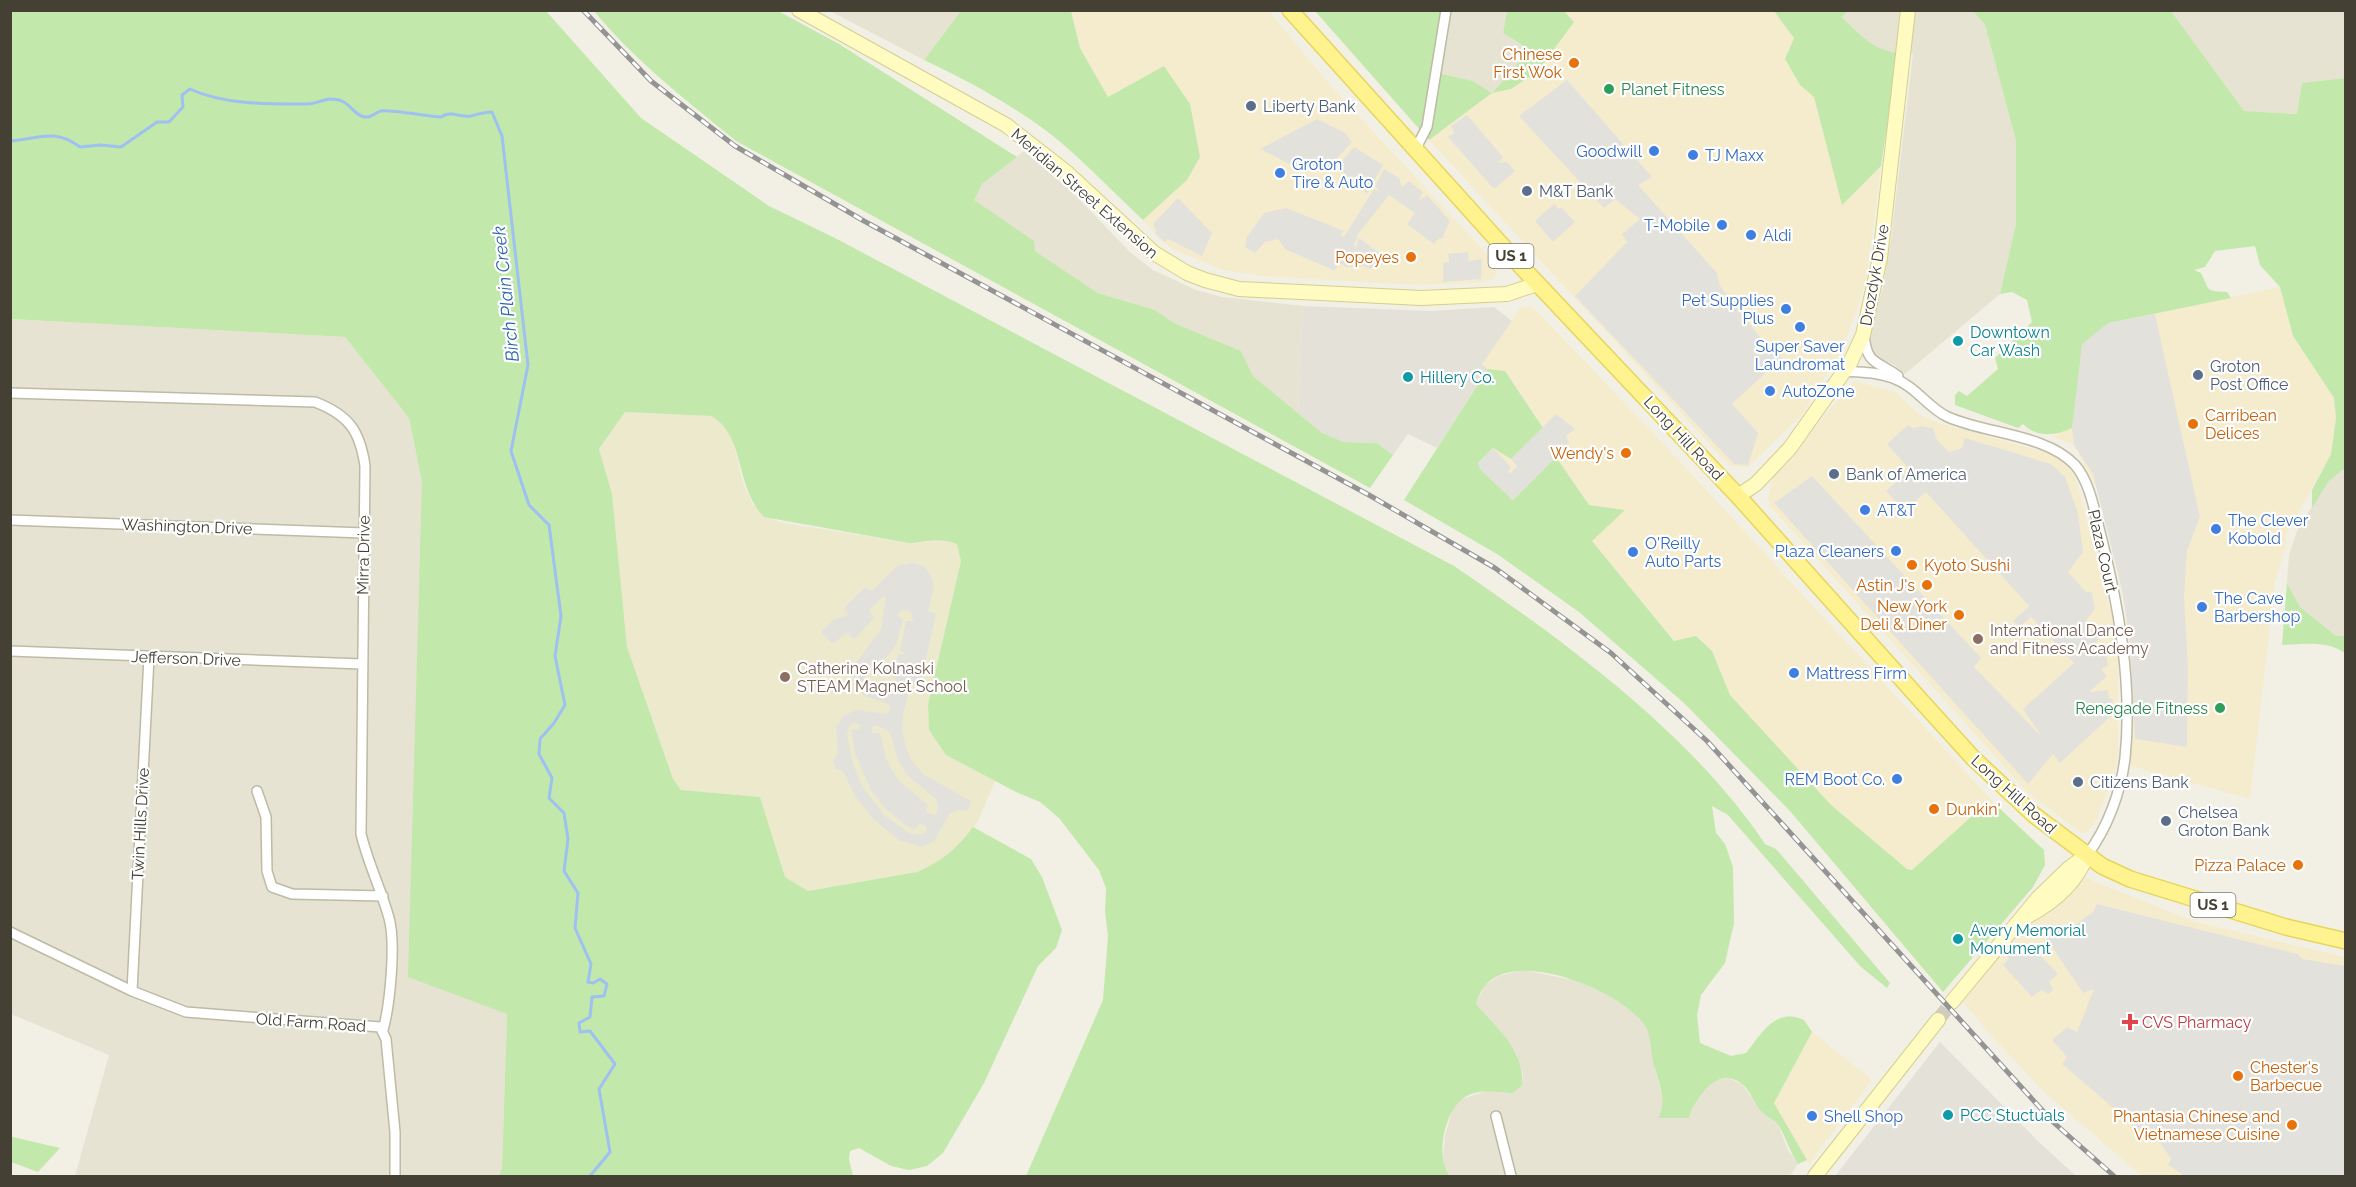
<svg xmlns="http://www.w3.org/2000/svg" width="2356" height="1187" viewBox="0 0 2356 1187" font-family="Raleway,sans-serif">
  <style>
    .residential { fill: #e6e3d2 }
    .commercial { fill: #f5ecce }
    .industrial { fill: #e4e1d9 }
    .education { fill: #ece9cd }
    .green { fill: #c2e8ab }
    .parking { fill: #e3e1dc; fill-rule: evenodd }
    .lines { fill: none; stroke-linecap: round; stroke-linejoin: round }
    .stream { stroke: #9ec1f1; stroke-width: 3 }
    .secondary-tunnel { stroke: #cfcdc1; stroke-width: 14; stroke-dasharray: 14 7; stroke-linecap: butt }
    .street-casing { stroke: #bebaa6; stroke-width: 12 }
    .secondary-casing { stroke: #d4ce92; stroke-width: 16 }
    .primary-casing { stroke: #e6d55e; stroke-width: 18 }
    .street { stroke: #fff; stroke-width: 9 }
    .secondary { stroke: #fffbc1; stroke-width: 14 }
    .primary { stroke: #fff390; stroke-width: 15 }
    .rail-casing { stroke: #949494; stroke-width: 5 }
    .rail { stroke: #fff; stroke-width: 3; stroke-dasharray: 9; stroke-linecap: butt }
    .food-dot { fill: #e8710a; stroke: #fff; stroke-width: 2 }
    .leisure-dot { fill: #2e9e5b; stroke: #fff; stroke-width: 2 }
    .service-dot { fill: #5c6f8a; stroke: #fff; stroke-width: 2 }
    .shop-dot { fill: #3f7fe0; stroke: #fff; stroke-width: 2 }
    .culture-dot { fill: #0f9aa8; stroke: #fff; stroke-width: 2 }
    .education-dot { fill: #8d6e63; stroke: #fff; stroke-width: 2 }
    .health-dot { fill: #e0444e; stroke: #fff; stroke-width: 2 }
    .labels { text-anchor: middle; stroke-width: 4.5; stroke-linejoin: round; paint-order: stroke }
    .shield { fill: #fff; stroke: #7c7a71; stroke-width: 1.5 }
    .shield-label { font-size: 15px; font-weight: bold; fill: #444134 }
    .food-label { font-size: 16px; fill: #c56008; stroke: #fff; text-anchor: end }
    .leisure-label { font-size: 16px; fill: #27864d; stroke: #fff; text-anchor: start }
    .service-label { font-size: 16px; fill: #4e5e75; stroke: #fff; text-anchor: start }
    .shop-label { font-size: 16px; fill: #366cbe; stroke: #fff; text-anchor: start }
    .street-label { font-size: 16px; fill: #444134; stroke: #fff }
    .culture-label { font-size: 16px; fill: #0d838f; stroke: #fff; text-anchor: start }
    .education-label { font-size: 16px; fill: #785e54; stroke: #fff; text-anchor: start }
    .health-label { font-size: 16px; fill: #be3a42; stroke: #fff; text-anchor: start }
    .water-label { font-size: 18px; font-style: italic; fill: #2b62b2; stroke: #fff }
  </style>
  <rect width="100%" height="100%" fill="#f2f0e4"/>
  <path class="residential" d="M1848,10L1973,11L1985,25L2016,141V224L2000,294L1905,374L1893,364L1873,356L1868,341L1883,287L1891,239L1913,54L1888,53L1866,41L1842,17Z
    M830,11H961L924,60Z
    M1439,11H1507L1503,33L1530,50L1492,93L1473,81L1442,74L1450,14Z
    M2171,11H2345V78L2302,83L2297,114L2244,111Z
    M1024,151L1072,192L1130,252L1153,270L1196,290L1222,297L1303,306L1298,413L1253,376L1241,351L1174,323L1155,310L1098,293L1035,251L973,200L982,184Z
    M10,319L345,337L409,418L422,482L507,1014L502,1168L499,1176H75L109,1055L11,1014Z
    M2345,468V636H2336L2300,607L2287,583L2289,555L2298,528L2329,481Z
    M1523,970L1578,981L1604,993L1632,1011L1642,1022L1651,1034L1653,1063L1661,1092L1663,1104L1659,1118H1689L1698,1096L1715,1080L1729,1078L1742,1084L1762,1112L1778,1125L1788,1150L1798,1164L1790,1176H1449L1443,1159L1445,1136L1452,1111L1459,1100L1486,1091L1505,1093L1522,1085L1523,1074L1516,1052L1476,1004L1484,986L1499,976Z"/>
  <path class="commercial" d="M1071,11H1269L1331,86L1498,266L1494,279L1476,283L1418,285L1262,276L1220,269L1174,250L1160,240L1143,220L1187,180L1108,98L1080,48Z
    M1564,11H1774L1794,38L1787,50L1800,85L1814,97L1842,204L1881,166L1867,275L1859,304L1841,351L1801,416L1748,467L1730,466L1429,140L1492,93L1511,89Z
    M2280,287L2293,336L2334,398L2336,418L2331,454L2286,535L2285,549L2275,581L2250,799L2131,766L2129,667L2125,605L2099,493L2074,445L2051,436L2059,434L2082,344L2108,323Z
    M1529,306L1537,311L1688,470L1996,805L1982,807L1918,867L1913,870L1907,869L1830,805L1730,695L1712,651L1675,641L1591,540L1625,510L1589,505L1556,458L1513,500L1481,470L1478,463L1493,448L1512,459L1543,428L1505,371L1488,369L1481,365L1521,307Z
    M1854,381L1895,392L1920,415L1942,424L2052,454L2066,464L2075,476L2118,640V761L2097,819L2088,831L2082,833L2029,794L1770,506L1768,499L1773,477Z
    M2086,878L2196,922L2345,957V1176H2142L2043,1091L1988,1032L1963,1002L2003,953L2029,926Z
    M1812,1032L1872,1080L1809,1164L1774,1103Z"/>
  <path class="industrial" d="M1303,306L1431,311L1494,307L1512,321L1482,364L1488,369L1437,448L1408,434L1393,455L1377,443L1344,442L1322,433L1298,413Z
    M1940,1042L2040,1143L2076,1176H1835Z"/>
  <path class="education" d="M625,412L711,416L723,423L732,436L743,483L753,505L779,522L909,543L926,542L939,538L957,543L961,561L928,704L929,730L946,755L995,781L978,821L960,846L934,865L917,872L808,891L785,877L760,797L681,790L673,779L627,647L612,494L599,449Z"/>
  <path class="green" d="M1439,10L1450,14L1442,74L1473,81L1492,93L1530,50L1503,33L1507,11H1564L1574,22L1538,71L1511,89L1492,93L1429,140L1315,11Z
    M10,11H546L641,118L769,206L835,238L1454,566C1563,640 1691,733 1765,844L1776,849L1890,983L1887,988L1861,967L1728,815L1712,806L1716,833L1725,844L1733,867L1734,923L1725,963L1701,995L1697,1015L1700,1043L1731,1056L1746,1053C1762,1033 1775,1007 1804,1020L1812,1032L1774,1103L1807,1160L1798,1164C1790,1152 1786,1138 1779,1126C1775,1120 1766,1117 1761,1111C1754,1103 1750,1090 1742,1084C1718,1064 1695,1098 1689,1118H1658C1667,1102 1660,1086 1655,1069C1649,1052 1654,1036 1642,1022C1617,990 1515,947 1484,987C1480,991 1478,999 1476,1004C1497,1029 1525,1050 1522,1085L1513,1093C1498,1093 1486,1089 1471,1094C1449,1102 1440,1137 1443,1159C1444,1164 1447,1171 1449,1176H1026L1103,1000L1108,936L1105,912L1106,888L1099,870L1059,818L1040,802L1016,792L946,755L929,730L928,704L961,561L957,544C938,537 929,542 909,543L764,517C734,486 746,435 711,416L625,412L599,449L612,494L627,647L673,779L681,790L760,797L785,877L808,891L917,872C941,862 958,848 973,827L1031,859L1042,877L1062,930L1056,948L1038,966L984,1083L943,1153L927,1166L909,1170L891,1166L859,1148L850,1151L849,1159L853,1176H499L502,1168L507,1014L408,977L422,482L409,418L345,337L11,319Z
    M594,11H778L839,44L1017,157L982,184L974,200L1034,241L1035,251L1098,293L1155,310L1174,323L1241,351L1253,376L1322,433L1344,442L1377,443L1393,455L1370,488L736,141C686,100 635,61 594,11Z
    M961,11H1071L1080,48L1108,97L1164,66L1190,104L1200,157L1187,180L1143,220C1113,192 1084,161 1052,135C1012,105 969,81 924,60Z
    M1774,11H1848L1842,17C1858,33 1874,51 1898,53L1881,166L1842,205L1814,97L1800,85L1785,59L1794,38Z
    M1973,11H2171L2244,111L2297,114L2302,83L2345,78V468L2329,481L2312,508V490L2331,454L2336,418L2334,398L2293,336L2280,287L2260,265L2255,246L2215,251L2205,267L2194,270L2201,273C2210,291 2205,291 2227,292L2231,298L2109,323L2078,390L2072,428C2056,436 2037,438 2023,424L2018,428L1955,405V395L1959,391L1967,396L1998,369L1995,358L2032,322L2027,300L2012,292L2000,294L2016,224V141L1985,25Z
    M1488,369L1505,371L1543,428L1511,459L1493,448L1478,463L1481,470L1513,500L1556,457L1589,505L1625,510L1592,541L1674,641L1696,636L1712,651L1730,695L1831,805L1907,869L1912,870L1982,807L1996,805L2044,850L2045,865L2033,887L1943,992L1790,811L1684,703L1579,612L1497,554L1404,500Z
    M2287,583L2300,607L2336,636H2345V653C2327,640 2303,644 2282,645Z
    M10,1136L13,1137L60,1148L38,1172L11,1162Z"/>
  <path class="parking" d="M1567,80L1652,177L1638,185L1717,273L1720,286L1759,336L1782,358L1732,404L1758,433L1748,465L1734,464L1575,296L1627,242L1622,234L1640,219L1615,199L1604,208L1519,116Z
    M1467,115L1503,157L1498,163L1507,162L1515,171L1494,189L1448,137L1454,133L1451,126Z
    M1317,119L1345,133L1352,142L1329,167L1320,170L1311,165L1307,173L1260,149Z
    M1354,147L1383,165L1367,194L1337,167Z
    M1384,169L1399,178L1402,187L1409,181L1423,192L1419,201L1427,195L1450,221L1442,239L1439,238L1434,244L1407,224L1415,213L1389,195L1358,234L1354,246L1356,247L1359,238L1385,257L1370,269L1364,266L1347,267L1337,262V268L1333,270L1285,249L1278,239L1265,242L1255,253L1245,247L1247,237L1264,213L1286,208L1344,231L1340,235L1344,237L1374,189L1380,192L1375,186Z
    M1178,198L1212,233L1202,256L1168,239L1165,242L1155,233L1156,230L1153,224Z
    M1554,204L1559,209L1562,208L1575,222L1553,242L1535,221Z
    M1468,252L1469,261L1482,259L1481,279L1443,282V263L1449,262L1448,254Z
    M2155,314L2200,517L2187,551L2184,597L2188,666L2187,747L2135,739L2130,641L2122,589L2093,474L2074,445L2072,428L2082,344L2108,323Z
    M1556,414L1575,429L1566,436L1569,444L1513,500L1481,470L1478,463L1493,448L1511,467L1508,472L1511,473L1517,466L1511,459Z
    M1908,425L1913,428L1922,426L1933,428L1937,440L1949,452L1962,448L1965,438L2051,464L2065,477L2078,513L2083,552L2068,572L2085,591L2092,593L2095,609L2085,622L2099,639L2095,644L2106,653L2108,666L2101,669L2107,676L2089,692L2108,690L2109,698L2113,699L2111,716L2060,763L2053,754L2028,784L1774,503L1812,476L1981,658L1974,667L2042,737L2023,709L2074,663L2031,617L2019,627L2013,621L2029,606L1926,492L1904,511L1886,491L1910,470L1887,444Z
    M912,563L923,566L931,575L934,586L928,611L936,614L920,685H911L904,710L902,727L905,745L911,759L923,774L971,801L967,811L960,810L950,813L934,841L922,847L899,840L872,818L855,796L843,771L836,769L833,760L838,753L836,728L843,716L856,710L886,714L891,709L887,703L864,696L854,677L856,663L881,629L886,598L884,596L869,610L874,618L854,639L847,633L832,644L821,632L835,619L849,615L844,608L865,587L872,591L897,566ZM902,610L910,611L914,621H906L900,650L906,654H898L893,678L899,682L889,690L878,689L867,681L865,670L870,665L876,670L896,645L903,620L897,615ZM854,722L860,725L859,729L851,730L855,754L871,790L883,806L904,824L915,830L919,823L926,826L927,831L924,834H911L885,816L862,786L853,764L847,735L849,727ZM876,725L890,732L898,760L907,775L936,799L938,808L936,815L926,813L928,805L898,780L886,759L880,733H872V727Z
    M2097,904L2298,954L2302,959L2345,966V1176H2185L2168,1165L2171,1159L2148,1125L2144,1124L2139,1130L2062,1064L2067,1057L2052,1040L2067,1027L2077,1032L2094,989L2083,993L2044,935L2059,924L2065,931L2068,930L2093,912Z
    M2013,942L2015,948L2019,949L2029,944L2058,974L2049,982L2053,990L2049,994L2041,990L2032,997L2003,965L2009,959L2003,953Z"/>
  <g class="lines">
    <path class="stream" d="M10,141C39,139 55,128 80,147L100,145L121,147L157,122H169L183,107L182,95L190,89C224,105 270,104 307,104C315,104 322,100 330,99C352,99 351,115 365,117C372,118 376,112 381,111C390,109 429,117 441,117C451,110 461,118 471,116C479,114 484,112 492,112L502,136L528,365L511,451L529,505L549,525L561,616L555,656L565,705L554,723L540,739L539,754L552,778L549,798L564,813L568,839L564,871L578,893L575,928L591,964L588,982L593,983L600,979L607,984L604,996L592,997L590,1017L579,1023L580,1032L590,1031L615,1064L599,1089L610,1152L590,1176"/>
    <path class="secondary-tunnel" d="M1938,1020L1952,1002"/>
    <defs>
      <path id="street" d="M1415,150L1427,127L1446,10
        M1864,335C1867,366 1877,360 1898,376
        M1843,371C1860,372 1877,372 1893,378C1916,386 1928,408 1948,417C1986,434 2046,434 2075,465C2089,481 2094,508 2099,528C2118,602 2133,682 2125,758C2121,792 2107,829 2087,855
        M10,393L315,402C349,415 360,431 365,466L361,834C368,863 381,889 389,918C396,943 390,1005 383,1030
        M10,520L364,533
        M10,651L362,664
        M257,791L266,817L267,871L272,887L292,894L383,896
        M10,932L132,991L186,1012L380,1027L386,1039L395,1132V1176
        M132,991L149,657
        M1496,1116L1511,1176"/>
      <path id="secondary" d="M799,10L1006,125L1065,171L1154,253L1187,273L1205,280L1239,289L1421,298L1507,294L1537,284
        M1738,496L1756,484L1790,448L1850,363L1863,335L1880,258L1908,10
        M2026,917C2053,903 2076,884 2087,855
        M1952,1002L2038,898L2068,869L2087,855
        M1815,1176L1938,1020"/>
      <path id="primary" d="M1290,10L1517,262L1738,496L1924,704L1973,758L2034,815L2102,866L2130,879L2286,927L2346,941"/>
    </defs>
    <use href="#street" class="street-casing"/>
    <use href="#secondary" class="secondary-casing"/>
    <use href="#primary" class="primary-casing"/>
    <use href="#street" class="street"/>
    <use href="#secondary" class="secondary"/>
    <use href="#primary" class="primary"/>
    <defs>
      <path id="rail" d="M583,10L651,81L735,146L864,221L1369,495L1495,568L1611,653L1707,741L2053,1122L2114,1176"/>
    </defs>
    <use href="#rail" class="rail-casing"/>
    <use href="#rail" class="rail"/>
  </g>
  <g class="food-dot">
    <circle cx="1574" cy="63" r="6"/>
    <circle cx="1411" cy="257" r="6"/>
    <circle cx="2193" cy="424" r="6"/>
    <circle cx="1626" cy="453" r="6"/>
    <circle cx="1912" cy="565" r="6"/>
    <circle cx="1927" cy="585" r="6"/>
    <circle cx="1959" cy="615" r="6"/>
    <circle cx="1934" cy="809" r="6"/>
    <circle cx="2298" cy="865" r="6"/>
    <circle cx="2238" cy="1076" r="6"/>
    <circle cx="2292" cy="1125" r="6"/>
  </g>
  <g class="leisure-dot">
    <circle cx="1609" cy="89" r="6"/>
    <circle cx="2220" cy="708" r="6"/>
  </g>
  <g class="service-dot">
    <circle cx="1251" cy="106" r="6"/>
    <circle cx="1527" cy="191" r="6"/>
    <circle cx="2198" cy="375" r="6"/>
    <circle cx="1834" cy="474" r="6"/>
    <circle cx="2078" cy="782" r="6"/>
    <circle cx="2166" cy="821" r="6"/>
  </g>
  <g class="shop-dot">
    <circle cx="1654" cy="151" r="6"/>
    <circle cx="1693" cy="155" r="6"/>
    <circle cx="1280" cy="173" r="6"/>
    <circle cx="1722" cy="225" r="6"/>
    <circle cx="1751" cy="235" r="6"/>
    <circle cx="1786" cy="309" r="6"/>
    <circle cx="1800" cy="327" r="6"/>
    <circle cx="1770" cy="391" r="6"/>
    <circle cx="1865" cy="510" r="6"/>
    <circle cx="2216" cy="529" r="6"/>
    <circle cx="1896" cy="551" r="6"/>
    <circle cx="1633" cy="552" r="6"/>
    <circle cx="2202" cy="607" r="6"/>
    <circle cx="1794" cy="673" r="6"/>
    <circle cx="1897" cy="779" r="6"/>
    <circle cx="1812" cy="1116" r="6"/>
  </g>
  <g class="culture-dot">
    <circle cx="1958" cy="341" r="6"/>
    <circle cx="1408" cy="377" r="6"/>
    <circle cx="1958" cy="939" r="6"/>
    <circle cx="1948" cy="1115" r="6"/>
  </g>
  <g class="education-dot">
    <circle cx="1978" cy="639" r="6"/>
    <circle cx="785" cy="677" r="6"/>
  </g>
  <path class="health-dot" d="M2127 1013h6v6h6v6h-6v6h-6v-6h-6v-6h6z"/>
  <g class="labels">
    <g class="shield">
      <rect x="1488.5" y="244" width="45" height="24" rx="4.5"/>
      <rect x="2190.5" y="893" width="45" height="24" rx="4.5"/>
    </g>
    <g class="shield-label">
      <text x="1511" y="261">US 1</text>
      <text x="2213" y="910">US 1</text>
    </g>
    <g class="food-label">
      <text x="1562" y="60">Chinese<tspan x="1562" dy="18">First Wok</tspan></text>
      <text x="1399" y="263">Popeyes</text>
      <text x="2205" y="421" text-anchor="start">Carribean<tspan x="2205" dy="18">Delices</tspan></text>
      <text x="1614" y="459">Wendy's</text>
      <text x="1924" y="571" text-anchor="start">Kyoto Sushi</text>
      <text x="1915" y="591">Astin J's</text>
      <text x="1947" y="612">New York<tspan x="1947" dy="18">Deli &amp; Diner</tspan></text>
      <text x="1946" y="815" text-anchor="start">Dunkin'</text>
      <text x="2286" y="871">Pizza Palace</text>
      <text x="2250" y="1073" text-anchor="start">Chester's<tspan x="2250" dy="18">Barbecue</tspan></text>
      <text x="2280" y="1122">Phantasia Chinese and<tspan x="2280" dy="18">Vietnamese Cuisine</tspan></text>
    </g>
    <g class="leisure-label">
      <text x="1621" y="95">Planet Fitness</text>
      <text x="2208" y="714" text-anchor="end">Renegade Fitness</text>
    </g>
    <g class="service-label">
      <text x="1263" y="112">Liberty Bank</text>
      <text x="1539" y="197">M&amp;T Bank</text>
      <text x="2210" y="372">Groton<tspan x="2210" dy="18">Post Office</tspan></text>
      <text x="1846" y="480">Bank of America</text>
      <text x="2090" y="788">Citizens Bank</text>
      <text x="2178" y="818">Chelsea<tspan x="2178" dy="18">Groton Bank</tspan></text>
    </g>
    <g class="shop-label">
      <text x="1642" y="157" text-anchor="end">Goodwill</text>
      <text x="1705" y="161">TJ Maxx</text>
      <text x="1292" y="170">Groton<tspan x="1292" dy="18">Tire &amp; Auto</tspan></text>
      <text x="1710" y="231" text-anchor="end">T-Mobile</text>
      <text x="1763" y="241">Aldi</text>
      <text x="1774" y="306" text-anchor="end">Pet Supplies<tspan x="1774" dy="18">Plus</tspan></text>
      <text x="1800" y="352" text-anchor="middle">Super Saver<tspan x="1800" dy="18">Laundromat</tspan></text>
      <text x="1782" y="397">AutoZone</text>
      <text x="1877" y="516">AT&amp;T</text>
      <text x="2228" y="526">The Clever<tspan x="2228" dy="18">Kobold</tspan></text>
      <text x="1645" y="549">O'Reilly<tspan x="1645" dy="18">Auto Parts</tspan></text>
      <text x="1884" y="557" text-anchor="end">Plaza Cleaners</text>
      <text x="2214" y="604">The Cave<tspan x="2214" dy="18">Barbershop</tspan></text>
      <text x="1806" y="679">Mattress Firm</text>
      <text x="1885" y="785" text-anchor="end">REM Boot Co.</text>
      <text x="1824" y="1122">Shell Shop</text>
    </g>
    <g class="street-label">
      <text transform="translate(1085 193) rotate(41)" y="6">Meridian Street Extension</text>
      <text transform="translate(1874 275) rotate(-80)" y="6">Drozdyk Drive</text>
      <text transform="translate(1684 438) rotate(47)" y="6">Long Hill Road</text>
      <text transform="translate(187 526) rotate(2)" y="6">Washington Drive</text>
      <text transform="translate(2103 551) rotate(77)" y="6">Plaza Court</text>
      <text transform="translate(363 555) rotate(-89)" y="6">Mirra Drive</text>
      <text transform="translate(186 658) rotate(2)" y="6">Jefferson Drive</text>
      <text transform="translate(2014 794) rotate(42)" y="6">Long Hill Road</text>
      <text transform="translate(140 824) rotate(-87)" y="6">Twin Hills Drive</text>
      <text transform="translate(311 1022) rotate(4)" y="6">Old Farm Road</text>
    </g>
    <g class="culture-label">
      <text x="1970" y="338">Downtown<tspan x="1970" dy="18">Car Wash</tspan></text>
      <text x="1420" y="383">Hillery Co.</text>
      <text x="1970" y="936">Avery Memorial<tspan x="1970" dy="18">Monument</tspan></text>
      <text x="1960" y="1121">PCC Stuctuals</text>
    </g>
    <g class="education-label">
      <text x="1990" y="636">International Dance<tspan x="1990" dy="18">and Fitness Academy</tspan></text>
      <text x="797" y="674">Catherine Kolnaski<tspan x="797" dy="18">STEAM Magnet School</tspan></text>
    </g>
    <g class="health-label">
      <text x="2142" y="1028">CVS Pharmacy</text>
    </g>
    <g class="water-label">
      <text transform="translate(506 294) rotate(-96)" y="6">Birch Plain Creek</text>
    </g>
  </g>
  <rect width="2356" height="1187" fill="none" stroke="#444134" stroke-width="24"/>
</svg>
